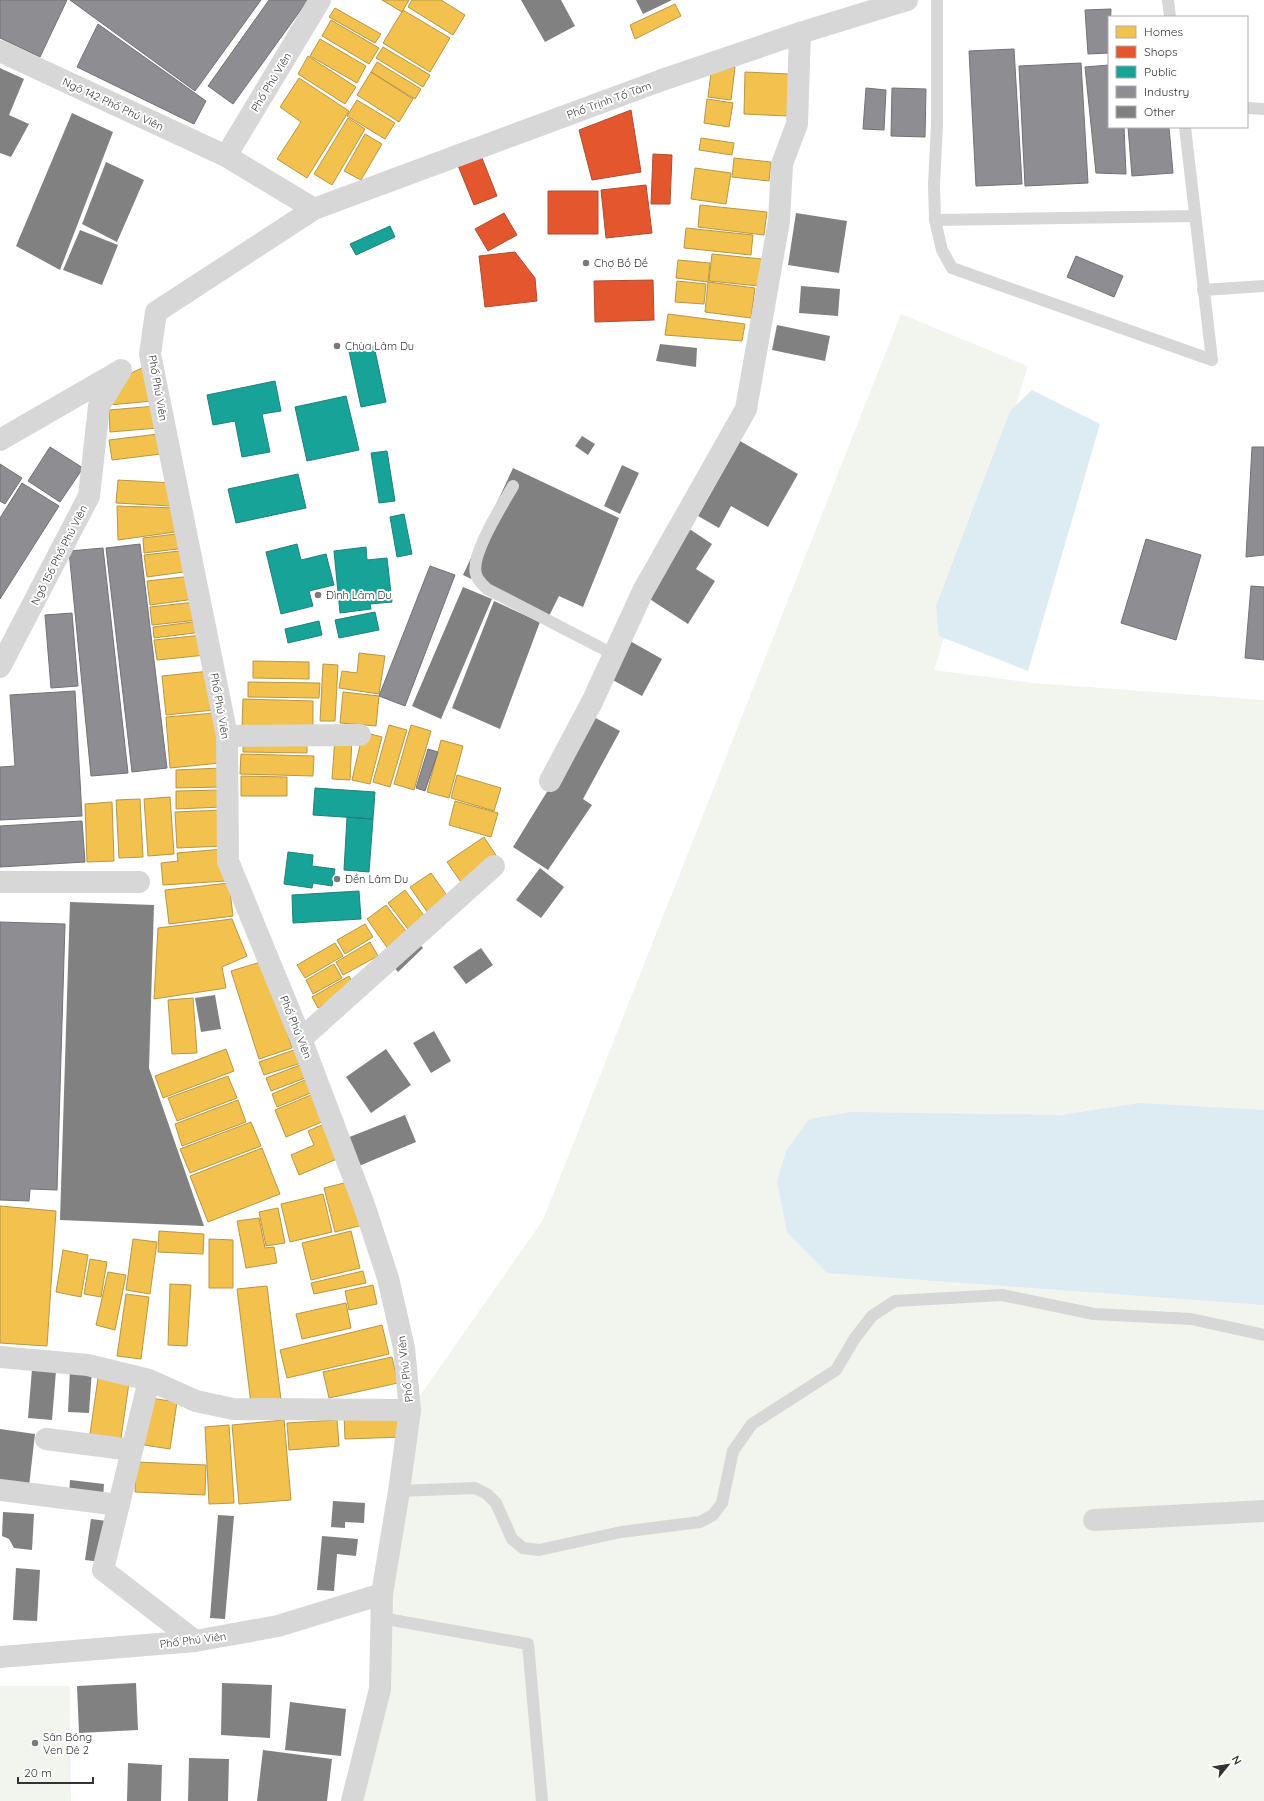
<svg xmlns="http://www.w3.org/2000/svg" width="1264" height="1801" viewBox="0 0 1264 1801" font-family="Quicksand,sans-serif">
  <style>
    .green { fill: #f1f5ed }
    .water { fill: #ddebf3 }
    .homes { fill: #f2c14e; stroke: #b99646 }
    .shops { fill: #e4572e; stroke: #af4c30 }
    .public { fill: #17a398; stroke: #1f817a }
    .industry { fill: #8d8d92; stroke: #727276 }
    .building { fill: #818181 }
    .lines { fill: none; stroke-linecap: round; stroke-linejoin: round }
    .service { stroke: #d7d7d7; stroke-width: 12 }
    .minor { stroke: #d7d7d7; stroke-width: 22 }
    .poi-dot { fill: #7a7a7a; stroke: #fff; stroke-width: 1.5 }
    .labels { text-anchor: middle; stroke-width: 4; stroke-linejoin: round; paint-order: stroke }
    .street-label { font-size: 11px; fill: #333; stroke: #fff }
    .poi-label { font-size: 11px; fill: #333; stroke: #fff; text-anchor: start }
  </style>
  <rect width="100%" height="100%" fill="#fff"/>
  <path class="green" d="M901,314L1028,366L934,670L1033,683L1264,700V1801H359L410,1410L543,1220Z
    M0,1686H70L71,1801H0Z"/>
  <path class="water" d="M1032,390L1100,424L1028,671L939,636L936,606L1010,411Z
    M1140,1103L1264,1110V1305L827,1273L787,1232L777,1181L786,1151L809,1119L851,1112L1061,1115Z"/>
  <path class="homes" d="M382,0H409L402,12Z
    M412,0H441L465,15L453,35L408,7Z
    M675,4L681,16L635,39L630,25Z
    M335,8L381,34L375,43L329,17Z
    M403,10L450,38L430,72L383,43Z
    M331,20L379,48L369,64L322,36Z
    M320,39L366,66L357,83L310,56Z
    M383,47L430,75L423,87L376,58Z
    M308,56L356,87L345,104L298,74Z
    M377,62L421,89L415,99L371,72Z
    M735,67L731,100L708,97L711,73Z
    M371,72L413,99L399,122L357,95Z
    M745,72L789,74L788,116L744,114Z
    M299,78L349,111L307,178L277,159L301,122L280,107Z
    M707,99L733,103L729,127L704,123Z
    M357,100L395,123L385,139L347,116Z
    M348,118L365,129L332,185L314,174Z
    M365,134L382,144L361,180L344,171Z
    M701,138L734,143L732,155L699,150Z
    M734,158L771,162L769,181L732,177Z
    M695,168L731,173L726,204L691,199Z
    M700,205L767,212L764,235L698,227Z
    M686,228L753,235L751,255L684,248Z
    M712,254L762,259L759,286L709,281Z
    M678,260L710,263L708,282L676,278Z
    M677,281L706,284L704,304L675,302Z
    M708,282L755,288L751,318L705,312Z
    M668,314L745,324L742,341L665,335Z
    M148,365L152,401L109,405L125,376Z
    M156,406L158,428L110,432L109,410Z
    M158,434L161,454L112,460L109,440Z
    M118,480L173,483L171,506L116,503Z
    M117,506L178,508L182,531L118,540Z
    M184,533L186,548L144,553L143,538Z
    M188,550L191,571L147,577L144,555Z
    M192,576L195,599L150,605L147,581Z
    M196,602L198,620L152,625L150,607Z
    M201,621L202,632L154,638L153,627Z
    M203,635L206,655L157,660L154,640Z
    M359,653L385,656L379,694L339,688L342,671L357,673Z
    M253,661L309,662V679L253,678Z
    M323,664L338,665L335,721H320Z
    M210,671L214,710L166,715L162,676Z
    M248,682L320,683L319,698L248,697Z
    M343,692L379,696L376,726L340,723Z
    M243,699L313,701V728L242,726Z
    M215,713L220,763L170,768L166,717Z
    M389,725L407,730L390,787L373,782Z
    M411,725L431,731L414,790L394,784Z
    M363,732L382,737L370,784L352,780Z
    M243,737L307,738V753L243,752Z
    M335,738L352,739L350,780L332,779Z
    M441,740L463,746L449,798L427,792Z
    M241,754L314,756L313,776L240,774Z
    M221,768V787L176,788V770Z
    M457,775L501,788L494,811L451,798Z
    M241,776L287,777V796H241Z
    M221,790L223,807L176,809V791Z
    M170,797L174,854L148,856L144,799Z
    M140,799L143,857L119,858L116,800Z
    M455,801L498,813L491,837L449,825Z
    M112,802L114,861L87,862L85,804Z
    M223,810L224,846L177,848L175,812Z
    M484,837L499,860L463,885L447,862Z
    M223,849L226,881L163,885L161,863L178,861L177,853Z
    M431,873L451,901L430,916L410,887Z
    M229,883L233,916L169,924L165,890Z
    M405,890L428,921L411,933L388,903Z
    M386,905L411,938L391,953L367,919Z
    M232,919L247,956L222,967L226,988L154,999L158,928Z
    M365,924L373,937L345,954L337,940Z
    M370,942L378,956L343,975L336,962Z
    M335,943L343,956L305,978L297,965Z
    M264,961L292,1048L259,1059L231,971Z
    M334,964L342,978L313,994L306,980Z
    M349,976L355,987L318,1008L312,997Z
    M193,998L197,1053L172,1054L168,1000Z
    M300,1048L304,1062L264,1075L259,1062Z
    M226,1049L234,1071L163,1098L155,1076Z
    M308,1062L313,1075L271,1091L266,1078Z
    M228,1076L237,1098L177,1121L168,1098Z
    M312,1077L318,1090L277,1107L272,1094Z
    M318,1092L329,1119L286,1137L275,1110Z
    M238,1100L246,1122L182,1146L175,1124Z
    M251,1122L261,1146L190,1173L180,1149Z
    M329,1122L344,1156L299,1175L291,1155L314,1145L308,1131Z
    M262,1148L280,1194L208,1222L190,1176Z
    M352,1181L363,1225L335,1232L324,1188Z
    M323,1194L332,1232L290,1242L281,1204Z
    M0,1206L56,1211L47,1346L0,1343Z
    M278,1208L285,1243L266,1246L259,1212Z
    M259,1218L265,1248L274,1247L277,1263L246,1268L237,1221Z
    M159,1231L204,1234L203,1254L158,1252Z
    M351,1231L360,1268L311,1280L302,1243Z
    M133,1239L157,1242L150,1294L126,1290Z
    M209,1239L233,1240V1288H209Z
    M63,1250L88,1255L81,1297L56,1292Z
    M90,1259L107,1262L101,1297L84,1294Z
    M363,1271L366,1283L314,1294L311,1283Z
    M108,1272L126,1275L115,1330L96,1325Z
    M170,1284L191,1285L187,1346L168,1345Z
    M373,1285L377,1304L349,1310L345,1291Z
    M267,1286L281,1400L251,1404L237,1289Z
    M126,1294L149,1297L141,1359L117,1356Z
    M346,1303L351,1328L302,1339L296,1314Z
    M382,1325L389,1354L287,1378L280,1350Z
    M392,1357L398,1383L329,1398L323,1372Z
    M99,1371L130,1376L120,1445L89,1441Z
    M150,1398L177,1402L170,1449L144,1445Z
    M403,1414L404,1437L345,1439L344,1416Z
    M284,1420L291,1500L239,1504L232,1425Z
    M337,1420L339,1446L289,1450L287,1423Z
    M229,1425L234,1503L209,1504L205,1427Z
    M136,1462L206,1465L205,1495L135,1492Z"/>
  <path class="shops" d="M631,110L641,172L592,180L579,130Z
    M480,153L497,196L474,205L457,163Z
    M653,154L672,155L670,204H651Z
    M646,185L652,233L606,238L601,190Z
    M548,191H598V234H548Z
    M504,213L517,235L488,251L475,229Z
    M515,252L535,278L537,301L485,307L479,256Z
    M653,280L654,320L595,322L594,281Z"/>
  <path class="public" d="M390,226L395,237L356,255L350,244Z
    M374,346L386,402L361,407L349,351Z
    M275,381L281,411L262,414L270,452L242,457L235,421L213,425L207,395Z
    M346,396L359,450L307,461L295,407Z
    M387,451L395,501L379,503L371,453Z
    M298,474L306,508L236,523L228,489Z
    M404,514L412,554L397,557L390,517Z
    M297,544L301,560L326,554L334,585L309,591L313,606L281,614L266,552Z
    M366,547L367,560L387,558L392,602L370,604L371,609L340,613L334,551Z
    M375,612L379,630L339,638L335,620Z
    M319,621L322,635L288,643L285,629Z
    M315,788L375,792L373,819L313,815Z
    M347,817L373,819L369,872L344,870Z
    M288,852L313,855L312,866L335,869L332,886L313,883L312,888L284,884Z
    M359,891L361,919L293,923L292,895Z"/>
  <path class="industry" d="M0,0H67L40,57L0,38Z
    M70,0H261L195,91Z
    M269,0H308L233,104L208,86Z
    M1111,9L1109,53L1088,54L1085,10Z
    M98,24L206,101L194,124L77,67Z
    M1014,49L1022,184L976,186L969,51Z
    M1081,63L1088,183L1025,186L1019,66Z
    M1109,65V127H1124L1126,174L1096,173L1085,67Z
    M866,88L886,90L884,130L863,129Z
    M892,88L926,89L925,137L891,136Z
    M1128,127H1169L1173,173L1132,176Z
    M1076,256L1123,276L1114,297L1067,277Z
    M50,447L83,468L60,502L28,481Z
    M1252,447H1264V555L1246,557Z
    M0,464L22,478L5,504L0,501Z
    M22,483L59,506L0,599V518Z
    M1146,539L1201,555L1176,640L1121,623Z
    M140,544L167,768L132,772L106,548Z
    M103,548L128,773L91,776L69,551Z
    M430,566L455,575L405,706L379,696Z
    M1251,586L1264,587V660L1245,658Z
    M72,613L78,686L51,688L45,615Z
    M75,691L82,816L0,820V767L15,766L10,695Z
    M428,749L438,752L425,791L416,788Z
    M82,821L85,862L0,867V826Z
    M0,922L65,924L57,1190L30,1189L29,1201L0,1200Z"/>
  <path class="building" d="M521,0H561L575,26L545,42Z
    M636,0H672L643,14Z
    M0,68L24,79L9,115L29,124L11,157L0,153Z
    M72,113L113,132L60,270L16,246Z
    M106,162L144,180L117,242L82,224Z
    M796,213L847,221L839,273L788,265Z
    M80,230L118,245L102,285L63,270Z
    M801,286L840,289L838,316L799,313Z
    M777,325L830,336L825,361L772,350Z
    M660,344L697,348L696,367L656,361Z
    M582,436L595,444L588,455L575,446Z
    M740,441L798,474L768,527L731,506L719,528L698,516Z
    M622,465L639,473L620,514L604,506Z
    M513,468L619,518L583,607L559,596L549,616L463,575Z
    M688,528L712,544L696,569L715,581L688,624L645,596Z
    M463,587L492,599L441,719L412,706Z
    M494,601L540,622L500,729L452,708Z
    M630,641L662,659L642,696L609,678Z
    M590,715L620,731L583,799L592,805L548,870L513,847L553,782Z
    M540,868L564,887L541,918L516,900Z
    M70,902L154,905L149,1068L204,1226L60,1220Z
    M416,940L423,948L398,972L391,964Z
    M481,948L493,965L466,984L453,967Z
    M215,995L221,1029L201,1032L195,998Z
    M434,1031L451,1061L431,1073L413,1043Z
    M386,1049L411,1085L371,1113L346,1077Z
    M405,1115L416,1142L359,1166L347,1138Z
    M32,1369L56,1371L52,1420L28,1418Z
    M70,1369L92,1370L89,1413L68,1412Z
    M0,1429L35,1434L29,1486L0,1482Z
    M70,1480L104,1484L103,1499L69,1495Z
    M333,1501L365,1503L364,1523L345,1522V1528L331,1527Z
    M3,1512L34,1514L32,1550L14,1548L9,1539L2,1536Z
    M218,1515L234,1516L225,1619L210,1618Z
    M91,1519L107,1521L102,1562L85,1560Z
    M322,1536L358,1539L356,1556L337,1554L334,1591L317,1590Z
    M16,1568L40,1570L37,1621L13,1620Z
    M136,1683L138,1730L79,1733L77,1686Z
    M222,1683L272,1685L270,1738L221,1735Z
    M290,1702L346,1709L341,1756L285,1750Z
    M263,1750L332,1759L327,1801H257Z
    M189,1758L229,1759L228,1801H188Z
    M128,1763L162,1765L161,1801H127Z"/>
  <g class="lines">
    <path class="service" d="M937,0V124L934,185L935,220L942,250L952,268L1212,360L1185,127
      M1168,0L1170,17
      M1247,108L1264,109
      M935,220L1195,216
      M1203,290L1264,286
      M513,486C503,504 470,555 476,574C477,580 483,585 487,589L613,654
      M399,1491L475,1488L487,1494L496,1503L512,1539L523,1548L539,1550L621,1532L700,1522L713,1515L722,1503L733,1451L752,1424L836,1370L855,1338L872,1316L895,1301L1002,1295L1094,1314L1191,1319L1264,1335
      M381,1618L528,1644L542,1801"/>
    <path class="minor" d="M0,51L226,156L314,209
      M226,156L320,0
      M0,440L118,372
      M0,667L89,496L99,406L121,370
      M227,736L360,735
      M550,781L592,702L643,591L746,409L779,221L782,164L797,124L800,33
      M0,882H139
      M301,1039L494,866
      M0,1357L88,1365L149,1380L196,1401L233,1409L410,1410
      M149,1380L103,1570L195,1641
      M46,1439L132,1450
      M0,1490L119,1505
      M1094,1520L1264,1511
      M0,1657L195,1641L278,1626L382,1594
      M352,1801L380,1689L382,1594L399,1491L410,1410L404,1348L388,1278L364,1205L301,1039L228,861L227,736L150,354L156,312L314,209L662,80L800,33L907,0"/>
  </g>
  <g class="poi-dot">
    <circle cx="586" cy="263" r="4"/>
    <circle cx="337" cy="346" r="4"/>
    <circle cx="318" cy="595" r="4"/>
    <circle cx="337" cy="879" r="4"/>
    <circle cx="35" cy="1743" r="4"/>
  </g>
  <g class="labels">
    <g class="street-label">
      <text transform="translate(271 82) rotate(-59)" y="4">Phố Phú Viên</text>
      <text transform="translate(609 100) rotate(-20)" y="4">Phố Trịnh Tố Tâm</text>
      <text transform="translate(113 104) rotate(25)" y="4">Ngõ 142 Phố Phú Viên</text>
      <text transform="translate(158 388) rotate(80)" y="4">Phố Phú Viên</text>
      <text transform="translate(59 555) rotate(-63)" y="4">Ngõ 156 Phố Phú Viên</text>
      <text transform="translate(220 706) rotate(80)" y="4">Phố Phú Viên</text>
      <text transform="translate(296 1027) rotate(68)" y="4">Phố Phú Viên</text>
      <text transform="translate(405 1369) rotate(-97)" y="4">Phố Phú Viên</text>
      <text transform="translate(193 1640) rotate(-7)" y="4">Phố Phú Viên</text>
    </g>
    <g class="poi-label">
      <text x="594" y="267">Chợ Bồ Đề</text>
      <text x="345" y="350">Chùa Lâm Du</text>
      <text x="326" y="599">Đình Lâm Du</text>
      <text x="345" y="883">Đền Lâm Du</text>
      <text x="43" y="1741">Sân Bóng<tspan x="43" dy="13">Ven Đê 2</tspan></text>
    </g>
  </g>
  <rect x="1108" y="16" width="140" height="112" fill="#ffffff" stroke="#adadad"/>
  <rect x="1116" y="26" width="20" height="12" fill="#f2c14e" stroke="#adadad"/>
  <text x="1144" y="36" font-size="12" fill="#333333">Homes</text>
  <rect x="1116" y="46" width="20" height="12" fill="#e4572e" stroke="#adadad"/>
  <text x="1144" y="56" font-size="12" fill="#333333">Shops</text>
  <rect x="1116" y="66" width="20" height="12" fill="#17a398" stroke="#adadad"/>
  <text x="1144" y="76" font-size="12" fill="#333333">Public</text>
  <rect x="1116" y="86" width="20" height="12" fill="#8d8d92" stroke="#adadad"/>
  <text x="1144" y="96" font-size="12" fill="#333333">Industry</text>
  <rect x="1116" y="106" width="20" height="12" fill="#818181" stroke="#adadad"/>
  <text x="1144" y="116" font-size="12" fill="#333333">Other</text>
  <g transform="translate(1228 1765) rotate(60)" stroke="#ffffff" stroke-width="3" paint-order="stroke">
  <path d="M0-3L7 15L0 10L-7 15Z" fill="#333333"/>
  <text y="-6" font-size="11" font-weight="bold" text-anchor="middle" fill="#333333">N</text>
  </g>
  <path d="M18 1777v6h75v-6" fill="none" stroke="#333333" stroke-width="2"/>
  <text x="24" y="1777" font-size="12" fill="#333333" stroke="#ffffff" stroke-width="3" paint-order="stroke">20 m</text>
</svg>
